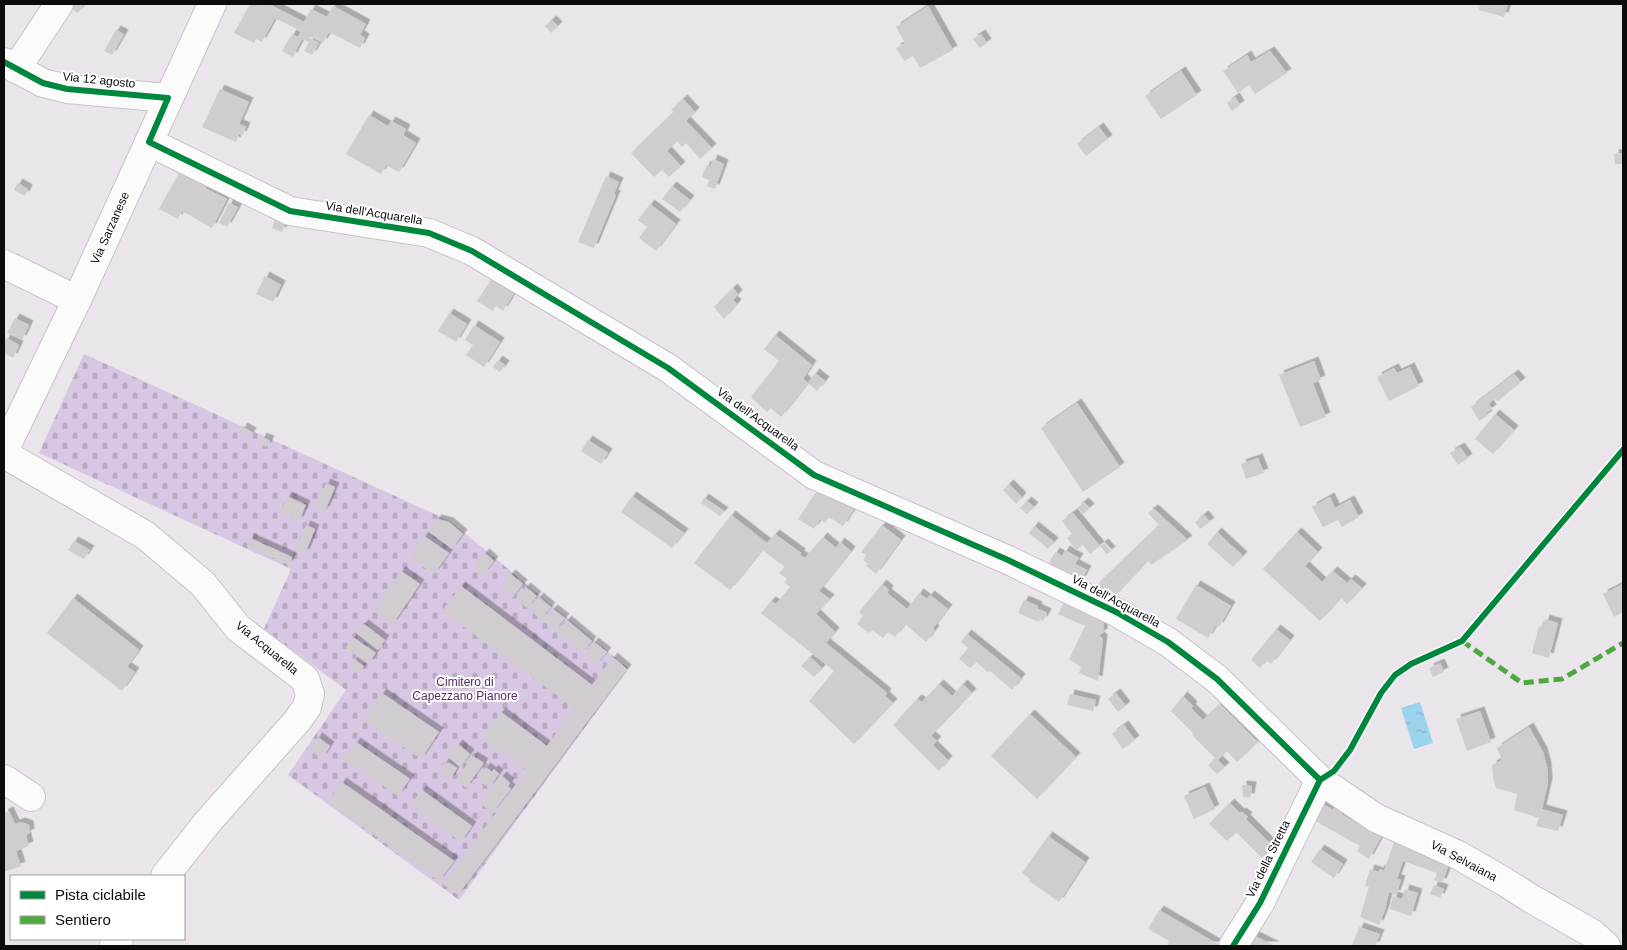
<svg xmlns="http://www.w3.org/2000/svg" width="1627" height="950" viewBox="0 0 1627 950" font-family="Arial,sans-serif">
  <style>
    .cemetery { fill: url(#cemetery-stones) }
    .water { fill: url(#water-ripples) }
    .building { fill: #d0ccd0; filter: url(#shadow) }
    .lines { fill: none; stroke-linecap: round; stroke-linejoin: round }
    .minor-casing { stroke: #c6c3c8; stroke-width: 30 }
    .major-casing { stroke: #c6c3c8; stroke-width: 30 }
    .minor { stroke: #fcfbfc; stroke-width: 28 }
    .major { stroke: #fcfbfc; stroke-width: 28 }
    .quiet { stroke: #50a841; stroke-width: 5; stroke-dasharray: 10 5; stroke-linecap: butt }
    .cycleway-casing { stroke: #fff; stroke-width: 9 }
    .cycleway { stroke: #00873e; stroke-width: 6 }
    .labels { text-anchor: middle; stroke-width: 4; stroke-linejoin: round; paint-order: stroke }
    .street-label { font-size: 12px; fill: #0d0b0e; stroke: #fff }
    .park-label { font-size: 12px; fill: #5a296f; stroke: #fff }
  </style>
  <defs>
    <pattern id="cemetery-stones" width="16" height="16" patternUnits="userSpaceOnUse" patternTransform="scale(1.25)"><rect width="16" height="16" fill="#d8c7e2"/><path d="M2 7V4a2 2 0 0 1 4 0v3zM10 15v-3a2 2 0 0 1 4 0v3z" fill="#b8aac1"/></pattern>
    <pattern id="water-ripples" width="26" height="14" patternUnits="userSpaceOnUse" patternTransform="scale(1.25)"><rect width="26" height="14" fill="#9bd3ec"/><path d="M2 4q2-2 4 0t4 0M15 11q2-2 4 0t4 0" fill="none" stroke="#84b4c9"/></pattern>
    <filter id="shadow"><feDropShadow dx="4.5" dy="-4.5" stdDeviation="0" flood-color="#0004"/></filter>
  </defs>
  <rect width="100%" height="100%" fill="#e9e5eb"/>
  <path class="cemetery" d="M84,354L450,521L628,668L459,900L288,775L346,690L264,629L291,569L39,453Z"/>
  <path class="water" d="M1420,702L1433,743L1414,749L1401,708Z"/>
  <path class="building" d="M65,4H85L78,13Z
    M250,4H269L304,22L311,9L327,17L333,6L366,24L360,35L365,38L360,48L329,32L323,43L311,37L310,38L319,43L312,55L304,51L309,42L302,39L293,57L282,51L292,34L298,37L301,31L275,18L262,42L256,39L254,43L234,33Z
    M1480,4H1508L1504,17L1479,10Z
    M928,6L953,50L920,68L913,56L904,61L896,48L905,43L896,27Z
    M552,20L558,26L551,33L545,26Z
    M116,30L124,34L112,55L104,51Z
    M981,34L987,43L980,48L973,39Z
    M1270,51L1287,73L1255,94L1249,85L1238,93L1223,71L1247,55L1251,62Z
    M1181,71L1197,95L1161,119L1145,96Z
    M220,89L249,102L239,124L246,127L242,136L239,134L236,142L202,127Z
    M1235,97L1240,105L1232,111L1227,103Z
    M683,99L695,112L686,121L712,148L700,159L686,143L682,147L677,141L667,151L681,166L669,177L662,170L654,177L631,153L674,112L671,110Z
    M369,115L388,126L391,121L406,129L403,135L416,143L399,172L386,165L381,174L346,154Z
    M1099,127L1108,139L1086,156L1077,144Z
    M1623,153V164H1615L1614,154Z
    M713,159L724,164L715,189L707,186L709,180L702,177L706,165L710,167Z
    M180,171L207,185L205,188L227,199L212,228L182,211L178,219L159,209Z
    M606,176L619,182L614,194L616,195L594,248L578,242Z
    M18,183L28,189L25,196L14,190Z
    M672,186L690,200L680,212L662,199Z
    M229,203L238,207L227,227L219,223Z
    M650,204L676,224L656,251L639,238L647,227L638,220Z
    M275,219L285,223L282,232L272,228Z
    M496,272L518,287L503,311L496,306L493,311L477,301Z
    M265,276L281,285L273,302L256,294Z
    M733,288L738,294L733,300L737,304L724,319L714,307Z
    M449,313L467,324L456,342L438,331Z
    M15,318L29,325L22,340L7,333Z
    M474,325L500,342L484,367L466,355L473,345L465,340Z
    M775,335L812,365L803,379L808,383L781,417L771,408L767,412L751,397L779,361L764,349Z
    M6,338L19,345L13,358L4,353V343Z
    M498,360L505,365L500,372L493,367Z
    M1314,361L1321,380L1313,383L1326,417L1300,427L1279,375Z
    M1410,367L1419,386L1389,401L1377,377L1394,368L1397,373Z
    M815,373L825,381L817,391L808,383Z
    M1514,374L1521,382L1498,401L1494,399L1489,404L1492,409L1486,413L1488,415L1479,421L1471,407Z
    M1077,403L1120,467L1083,492L1041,428Z
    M1495,414L1514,430L1493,454L1475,439Z
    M243,427L252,432L249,437L240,432Z
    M262,437L270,440L267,447L259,444Z
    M588,440L608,453L601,464L581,451Z
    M1460,447L1468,458L1458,465L1450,453Z
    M1258,458L1264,473L1246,479L1241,464Z
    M326,483L335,487L325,511L315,507Z
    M1009,484L1022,497L1016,504L1003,490Z
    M820,486L854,509L843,526L829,517L825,523L820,519L814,529L798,519Z
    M287,496L306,505L299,521L280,512Z
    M632,496L684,533L672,548L621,512Z
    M1330,497L1335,508L1350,500L1359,517L1342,527L1338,520L1323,527L1312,507Z
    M704,498L724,512L720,516L701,503Z
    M1027,501L1034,507L1027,514L1020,508Z
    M1084,502L1090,508L1083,514L1077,508Z
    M1154,509L1188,540L1151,565L1148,561L1111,600L1096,586L1159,525L1148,513Z
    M1073,513L1100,546L1090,554L1083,545L1076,550L1067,538L1072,534L1062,521Z
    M731,515L767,543L775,534L801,553L800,555L805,558L823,537L836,548L840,542L851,551L819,591L830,599L816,614L835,632L826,643L887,693L885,696L893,703L854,744L809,701L834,671L761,613L771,601L776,604L790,587L784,582L787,579L779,573L785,567L762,550L730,590L694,563Z
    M1204,515L1210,522L1200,529L1195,522Z
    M437,519L449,522L463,534L452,549L428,531Z
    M306,525L315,529L305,554L295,550L296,548L294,547L297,540L299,541Z
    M882,525L901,540L876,574L866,566L868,564L863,560L866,555L861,552Z
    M1034,526L1054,542L1048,549L1029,533Z
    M1217,532L1243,556L1233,567L1207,544Z
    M1297,532L1318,552L1305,566L1322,582L1333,571L1347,583L1351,579L1362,588L1347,604L1341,598L1320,621L1263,569Z
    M424,536L449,553L434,574L410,558Z
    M250,538L292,557L289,565L247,546Z
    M74,541L90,550L84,559L68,550Z
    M1104,543L1111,551L1107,554L1100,546Z
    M1065,550L1079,558L1075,564L1087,570L1081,581L1049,563L1055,552L1062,556Z
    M485,553L494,561L484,574L474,566Z
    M401,571L420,584L393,624L374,611Z
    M511,574L523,584L513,597L500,587Z
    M882,584L889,590L887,593L907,609L919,593L927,599L930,595L948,609L933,628L935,630L926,642L905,624L895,637L888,632L883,638L872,630L869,633L857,624L863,616L859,612Z
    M1623,584V612L1614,617L1603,594Z
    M1196,585L1231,606L1219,627L1216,625L1208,638L1176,619Z
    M461,586L592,685L613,657L627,669L458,895L443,884L527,771L482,737L501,712L547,746L574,708L442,611Z
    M526,587L537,596L527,608L516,599Z
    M539,597L551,607L541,619L529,610Z
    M73,598L139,650L127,667L135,672L122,691L47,633Z
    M1066,599L1104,618L1103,633L1099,635L1103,639L1098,681L1079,673L1081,667L1069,659L1085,626L1058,614Z
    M1024,600L1038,606L1037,608L1047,613L1043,621L1040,619L1039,622L1018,613Z
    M553,609L565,618L555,631L543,621Z
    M1545,619L1558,623L1549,658L1532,653L1539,626L1543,627Z
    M567,620L592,641L584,651L582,649L580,652L572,646L574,644L572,642L569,643L556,633Z
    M364,624L385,640L378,650L356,633Z
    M1276,629L1290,640L1271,664L1266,660L1260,668L1251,660Z
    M967,634L1021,678L1012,690L990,671L988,672L976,662L970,668L959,659L968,648L961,642Z
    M353,637L376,653L368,664L346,648Z
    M594,642L607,652L596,665L584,655Z
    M810,657L822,668L814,677L801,666Z
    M355,660L364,666L359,673L350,666Z
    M1440,663L1444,672L1433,677L1429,668Z
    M939,684L952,696L963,684L972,693L931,736L937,741L933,745L948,760L939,771L893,725L917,699L922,702Z
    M382,693L439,732L421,759L363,720Z
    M1116,693L1126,706L1118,712L1108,699Z
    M1070,694L1096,700L1093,711L1067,705Z
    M1183,696L1193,706L1191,708L1203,720L1220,704L1258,742L1237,762L1227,751L1218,760L1225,767L1217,774L1208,765L1215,758L1192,735L1193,733L1171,711Z
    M1480,711L1491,742L1467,751L1456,719Z
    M1030,714L1076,757L1037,799L991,756Z
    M1124,725L1135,740L1123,749L1112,734Z
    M1529,727L1543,752L1547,767L1548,783L1542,809L1563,815L1558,831L1536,826L1539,818L1514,810L1517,794L1496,788L1493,778L1492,765L1502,760L1497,748Z
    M318,737L330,746L322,758L309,750Z
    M356,742L410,779L398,796L344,759Z
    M458,744L470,754L460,767L448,757Z
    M473,756L484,763L466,788L456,780Z
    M445,762L447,764L448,762L457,768L450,780L441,774L444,770L441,768Z
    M486,767L492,772L494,769L499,774L489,788L477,779Z
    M502,776L510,783L508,786L511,789L492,813L480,803Z
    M342,782L454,861L439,881L328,802Z
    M1242,785L1252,786L1250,798L1243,797Z
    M1205,787L1215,809L1194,819L1184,796Z
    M422,790L472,826L461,842L410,805Z
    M1319,802L1333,810L1335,806L1343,811L1341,814L1381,837L1369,859L1357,851L1360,846L1310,818Z
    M1230,803L1240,813L1242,812L1248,817L1246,819L1274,847L1262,858L1236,832L1227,841L1209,824Z
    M9,811L15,824L21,822L29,825L30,833L26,835L29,846L16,851L21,866L4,872V813Z
    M1048,836L1085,862L1059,902L1029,881L1030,879L1022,873Z
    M1394,842L1450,862L1442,883L1434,880L1437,873L1403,861L1397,879L1401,880L1396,895L1389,892L1385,910L1379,925L1360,917L1369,887L1365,886L1370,869L1379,872L1380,869L1384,871Z
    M1320,849L1343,864L1334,878L1311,862Z
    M1434,885L1444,889L1440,898L1430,894Z
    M1405,889L1418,893L1411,916L1390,909L1393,896L1402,899Z
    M1159,910L1221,946H1167L1169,941L1148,929Z
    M1359,927L1380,934L1375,946H1352Z
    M1253,935L1275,946H1247Z"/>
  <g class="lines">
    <defs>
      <path id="minor" d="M4,62L43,83L67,89L168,98
        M16,69L59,4
        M149,142L290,211L429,233L472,251L668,368L814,475L1008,560L1116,612L1168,642L1217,679L1320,780L1376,818L1458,855L1505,882L1530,898L1593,934L1606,946
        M4,264L77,300
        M4,454L145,535L203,584L238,628L305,679L310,694L307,707L297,721L206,824L165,876
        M4,779L31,797
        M114,946L119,939
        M1233,946L1260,903L1320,780"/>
      <path id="major" d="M4,451L77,300L212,4"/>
    </defs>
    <use href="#minor" class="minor-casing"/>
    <use href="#major" class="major-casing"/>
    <use href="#minor" class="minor"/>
    <use href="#major" class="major"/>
    <path class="quiet" d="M1462,641L1522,683L1562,679L1623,643"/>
    <defs>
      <path id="cycleway" d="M4,62L43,83L67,89L168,98L149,142L290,211L429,233L472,251L668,368L814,475L1008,560L1116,612L1168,642L1217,679L1320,780
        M1320,780L1334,771L1350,750L1381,693L1395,675L1411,664L1462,641L1623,450
        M1233,946L1260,903L1320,780"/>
    </defs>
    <use href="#cycleway" class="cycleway-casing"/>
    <use href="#cycleway" class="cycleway"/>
  </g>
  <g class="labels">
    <g class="street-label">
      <text transform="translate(99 80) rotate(6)" y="4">Via 12 agosto</text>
      <text transform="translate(374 213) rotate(9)" y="4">Via dell'Acquarella</text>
      <text transform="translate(110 228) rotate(-66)" y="4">Via Sarzanese</text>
      <text transform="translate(758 419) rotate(36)" y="4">Via dell'Acquarella</text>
      <text transform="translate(1116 601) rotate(28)" y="4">Via dell'Acquarella</text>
      <text transform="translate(267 648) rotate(39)" y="4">Via Acquarella</text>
      <text transform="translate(1268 859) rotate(-64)" y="4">Via della Stretta</text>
      <text transform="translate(1464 861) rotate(28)" y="4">Via Selvaiana</text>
    </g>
    <g class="park-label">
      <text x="465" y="686">Cimitero di<tspan x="465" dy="14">Capezzano Pianore</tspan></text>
    </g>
  </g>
  <rect width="1627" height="950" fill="none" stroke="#0d0b0e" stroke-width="10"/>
  <rect x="10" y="875" width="175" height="65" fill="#ffffff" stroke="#9e9d9f"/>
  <rect x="20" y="891" width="25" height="8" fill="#00873e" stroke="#9e9d9f"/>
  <text x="55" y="900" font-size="15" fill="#0d0b0e">Pista ciclabile</text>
  <rect x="20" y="916" width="25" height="8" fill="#50a841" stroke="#9e9d9f"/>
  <text x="55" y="925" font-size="15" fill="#0d0b0e">Sentiero</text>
</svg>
